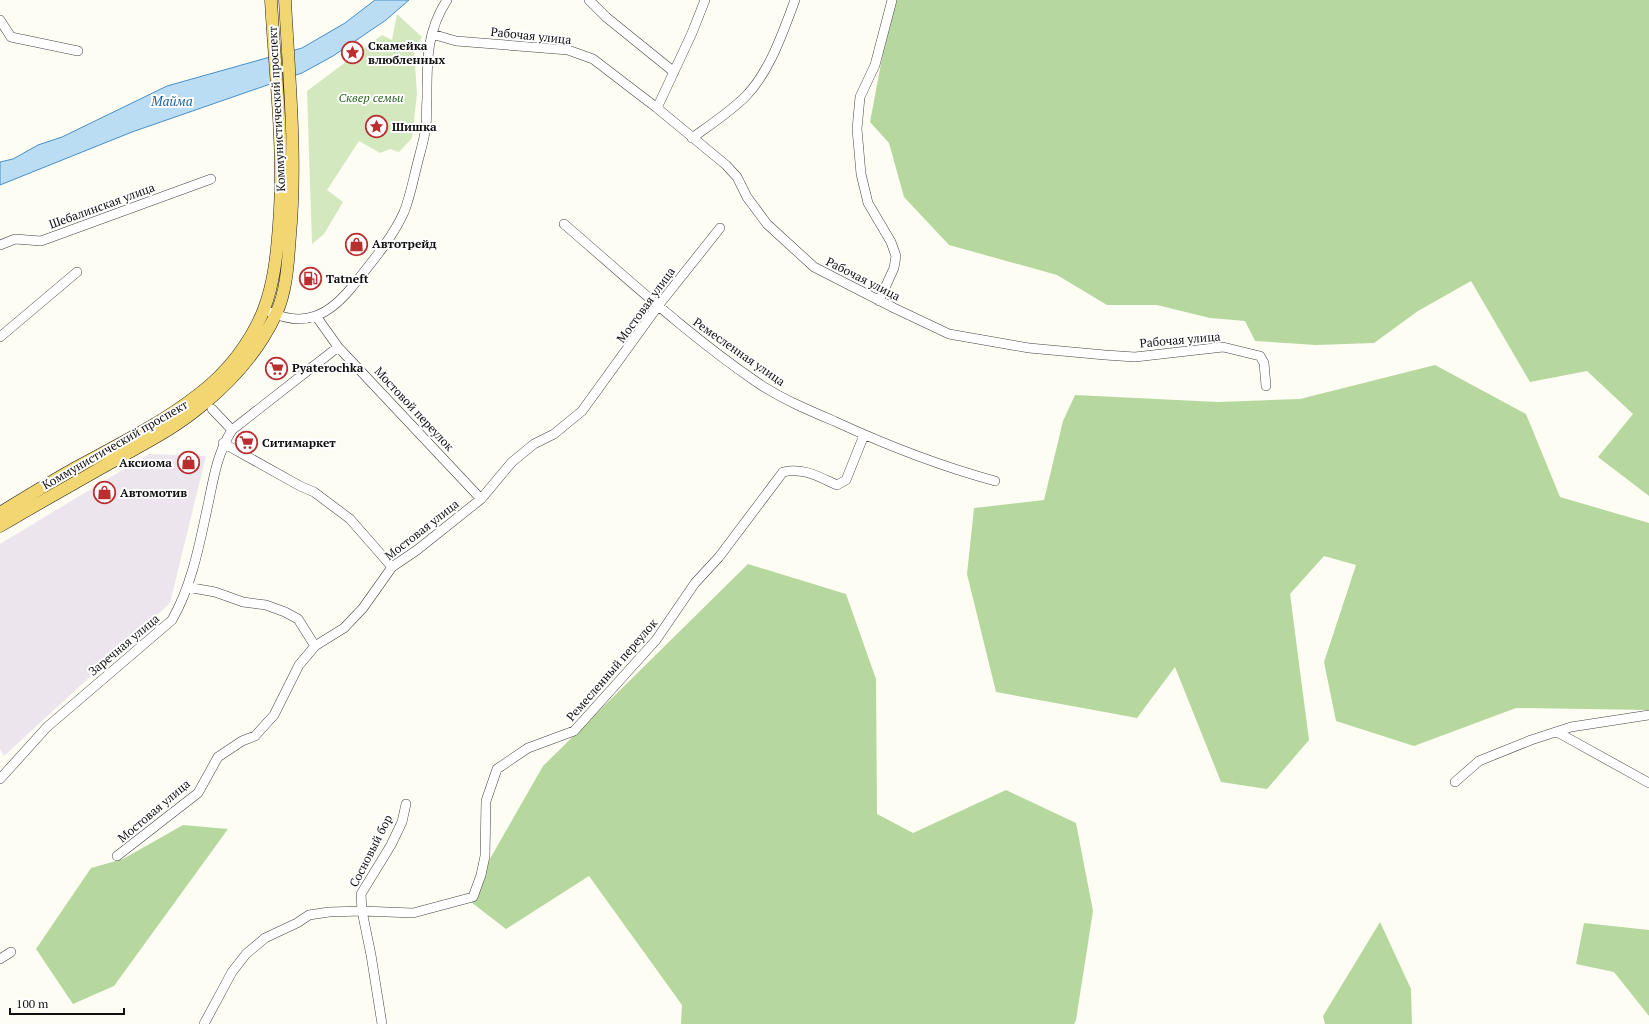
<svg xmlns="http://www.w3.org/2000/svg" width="1649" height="1024" viewBox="0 0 1649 1024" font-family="'PT Serif',serif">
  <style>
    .industrial { fill: #ede5ee }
    .green { fill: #d3e8be }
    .forest { fill: #b6d89e }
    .water { fill: #bbddf4; stroke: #458fc7 }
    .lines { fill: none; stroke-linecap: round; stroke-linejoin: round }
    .minor-casing { stroke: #434343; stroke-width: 10 }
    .major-casing { stroke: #212121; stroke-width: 13 }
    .minor { stroke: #fff; stroke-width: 9 }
    .major { stroke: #f2d671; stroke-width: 12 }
    .labels { text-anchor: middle; stroke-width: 4; stroke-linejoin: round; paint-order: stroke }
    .street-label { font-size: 12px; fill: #101010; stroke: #fff }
    .poi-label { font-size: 12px; font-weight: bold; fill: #101010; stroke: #fff; text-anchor: start }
    .park-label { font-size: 12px; font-style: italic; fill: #2e6622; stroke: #fff }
    .water-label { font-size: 13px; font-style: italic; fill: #1e629d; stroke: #fff }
  </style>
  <rect width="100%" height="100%" fill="#fefdf4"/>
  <path class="industrial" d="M149,454L206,456L170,603L4,756L0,749V544Z"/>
  <path class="green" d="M397,14L422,37L414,49L417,94L412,138L399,152L390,149L380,153L359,141L327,190L343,202L324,234L312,244L307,91L382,35L392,40Z"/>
  <path class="forest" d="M893,0H1649V496L1598,457L1633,414L1587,371L1530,382L1471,281L1418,311L1374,343L1316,345L1255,341L1245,321L1210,318L1157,305H1107L1057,275L949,245L904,197L889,143L870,122Z
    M1435,365L1526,414L1560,497L1649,523V710L1516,708L1414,746L1336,721L1324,662L1356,565L1324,556L1290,594L1309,740L1267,789L1221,782L1175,667L1137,718L996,692L967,574L974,508L1044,500L1063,421L1075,395L1218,402L1300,399Z
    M748,564L846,594L876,679L877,814L913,833L1006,790L1076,823L1093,911L1076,1020L1074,1024H681L682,1005L589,876L506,929L467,899L543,766Z
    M183,825L228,829L114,986L73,1004L36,949L91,868L123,859Z
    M1380,922L1411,989L1412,1024H1325L1323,1016Z
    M1584,923L1649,930V1016L1614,972L1576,964Z"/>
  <path class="water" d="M375,0H409L386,20L333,56L302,73L132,132L0,185V162L13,159L38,145L62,137L167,86L302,48L345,23Z"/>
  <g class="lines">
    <defs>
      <path id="minor" d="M589,0L606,17L674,72
        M0,20L11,37L78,51
        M432,34L456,41L568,50L593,59L657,108L726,165L737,177L747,197L767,224L814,267L894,308L949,334L1029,348L1105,355L1135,357L1223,347L1260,356L1264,363L1266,386
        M657,108L692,33L705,0
        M692,138C710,125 730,112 746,96C770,71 783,32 795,0
        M564,224C628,279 689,336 758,383C782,399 808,410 834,421C886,445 940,466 995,481
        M0,245L15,239L41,241L211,179
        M879,301L894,268L896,256L891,242L868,203L861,174L857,129L860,97L875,65L892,0
        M270,312C305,328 329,315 352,287C370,264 392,239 404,212C410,197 413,181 417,165C420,153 424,140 426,127C427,118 426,108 427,99C427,63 426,32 447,0
        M316,316L338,347L481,499
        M0,337L77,272
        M212,409L232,430L338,347
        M223,443L300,486L314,492L350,519L392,567
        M187,587L215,592L243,602L266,605L285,612L298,619L315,646
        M1557,732L1649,783
        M0,779L47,727L172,620C193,583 200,541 209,500C214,475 218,452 232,430
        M1455,782L1479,761L1531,740L1571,727L1649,715
        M406,804L402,822L391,845L361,894L362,911L413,913L473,897L481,875L485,856L486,801L497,769L528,748L574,731L656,640L695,583L719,557L783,472C803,467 819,477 837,485L846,480L864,435
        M117,856L198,793L218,757L242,741L255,736L274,715L299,665L315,646L344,628L363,608L392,567L417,550L481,499L512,462L534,444L554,434L582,411L658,306L720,228
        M0,959L11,952
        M204,1024L232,972L246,954L265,938L297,923L309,915L329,912L362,911L371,955L382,1024"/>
      <path id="major" d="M0,513C26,497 52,481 79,466C120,444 162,423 199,394C227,373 252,341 264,309C274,283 277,253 279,225C285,150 275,75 271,0
        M0,526C39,503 78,481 117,459C145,443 175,428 200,407C231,382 259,351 276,314C287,290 288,262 290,235C297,157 289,79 285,0"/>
    </defs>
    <use href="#minor" class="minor-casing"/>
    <use href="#major" class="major-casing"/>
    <use href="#minor" class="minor"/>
    <use href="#major" class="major"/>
  </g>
  <defs>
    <symbol id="sight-ring" viewBox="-11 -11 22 22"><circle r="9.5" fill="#fff" stroke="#bb2e30" stroke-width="1.5"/><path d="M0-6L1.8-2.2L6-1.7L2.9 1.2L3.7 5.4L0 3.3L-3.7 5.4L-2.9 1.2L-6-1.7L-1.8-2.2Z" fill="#bb2e30"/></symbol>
    <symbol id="shop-ring" viewBox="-11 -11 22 22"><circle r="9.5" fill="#fff" stroke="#bb2e30" stroke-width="1.5"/><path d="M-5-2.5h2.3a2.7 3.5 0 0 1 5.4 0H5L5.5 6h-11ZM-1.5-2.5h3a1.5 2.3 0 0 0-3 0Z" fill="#bb2e30"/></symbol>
    <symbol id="fuel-ring" viewBox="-11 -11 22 22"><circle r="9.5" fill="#fff" stroke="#bb2e30" stroke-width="1.5"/><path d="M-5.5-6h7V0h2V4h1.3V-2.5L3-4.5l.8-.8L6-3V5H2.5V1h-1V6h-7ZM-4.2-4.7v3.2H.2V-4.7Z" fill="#bb2e30"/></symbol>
    <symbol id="supermarket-ring" viewBox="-11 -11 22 22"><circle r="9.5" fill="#fff" stroke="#bb2e30" stroke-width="1.5"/><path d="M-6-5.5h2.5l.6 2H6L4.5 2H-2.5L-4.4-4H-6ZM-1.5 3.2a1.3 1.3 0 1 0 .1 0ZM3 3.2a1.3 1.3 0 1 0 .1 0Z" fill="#bb2e30"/></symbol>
  </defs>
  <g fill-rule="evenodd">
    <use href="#sight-ring" x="340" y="40" width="25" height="25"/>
    <use href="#sight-ring" x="364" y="114" width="25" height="25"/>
    <use href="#shop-ring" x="344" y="232" width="25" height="25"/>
    <use href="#fuel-ring" x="298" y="266" width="25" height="25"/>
    <use href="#supermarket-ring" x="264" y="356" width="25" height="25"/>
    <use href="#supermarket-ring" x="234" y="430" width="25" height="25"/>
    <use href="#shop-ring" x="176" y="450" width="25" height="25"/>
    <use href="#shop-ring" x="92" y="480" width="25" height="25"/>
  </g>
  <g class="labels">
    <g class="street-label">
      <text transform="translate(531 36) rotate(6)" y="4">Рабочая улица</text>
      <text transform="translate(277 109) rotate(-93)" y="4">Коммунистический проспект</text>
      <text transform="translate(102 206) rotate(-20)" y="4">Шебалинская улица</text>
      <text transform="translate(863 279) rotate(27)" y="4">Рабочая улица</text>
      <text transform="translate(646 305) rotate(-54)" y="4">Мостовая улица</text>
      <text transform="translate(1180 340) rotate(-5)" y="4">Рабочая улица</text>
      <text transform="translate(739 352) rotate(35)" y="4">Ремесленная улица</text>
      <text transform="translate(414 409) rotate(47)" y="4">Мостовой переулок</text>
      <text transform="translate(115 445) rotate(-30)" y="4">Коммунистический проспект</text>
      <text transform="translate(422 530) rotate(-38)" y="4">Мостовая улица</text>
      <text transform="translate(124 645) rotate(-40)" y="4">Заречная улица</text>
      <text transform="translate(612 670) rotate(-49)" y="4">Ремесленный переулок</text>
      <text transform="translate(154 811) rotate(-40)" y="4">Мостовая улица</text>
      <text transform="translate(371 851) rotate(-63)" y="4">Сосновый бор</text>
    </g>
    <g class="poi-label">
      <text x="368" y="50">Скамейка<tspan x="368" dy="14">влюбленных</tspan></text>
      <text x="392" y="131">Шишка</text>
      <text x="372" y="248">Автотрейд</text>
      <text x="326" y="283">Tatneft</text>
      <text x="292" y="372">Pyaterochka</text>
      <text x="262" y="447">Ситимаркет</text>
      <text x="172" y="467" text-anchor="end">Аксиома</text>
      <text x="120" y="497">Автомотив</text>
    </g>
    <g class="park-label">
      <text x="371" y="102">Сквер семьи</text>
    </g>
    <g class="water-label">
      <text x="172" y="106">Майма</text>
    </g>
  </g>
  <path d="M10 1008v6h114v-6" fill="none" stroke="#101010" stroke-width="2"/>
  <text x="16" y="1008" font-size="12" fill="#101010" stroke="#ffffff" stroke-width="3" paint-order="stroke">100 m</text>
</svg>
